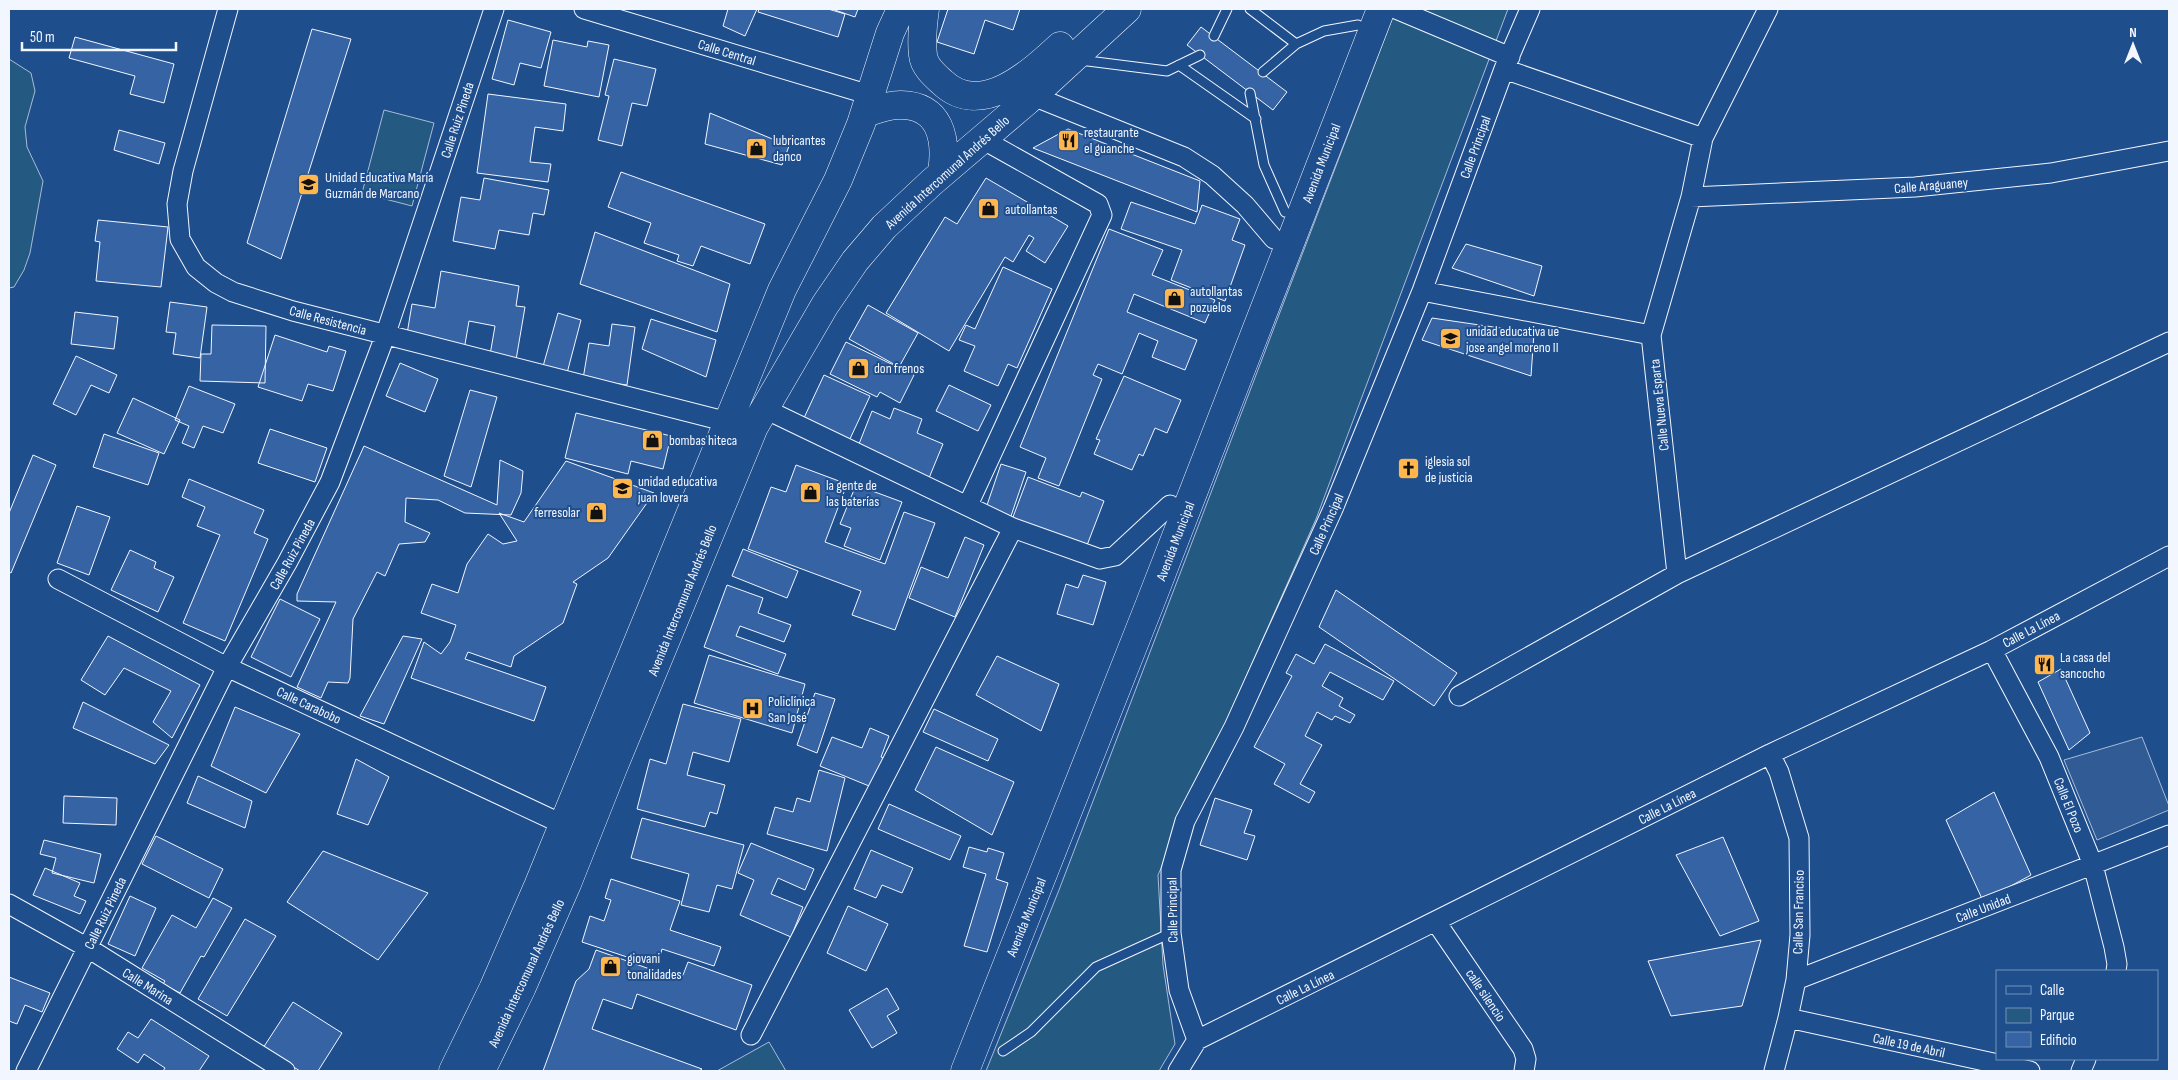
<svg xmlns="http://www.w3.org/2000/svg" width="2178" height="1080" viewBox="0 0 2178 1080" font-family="'Sofia Sans Condensed',sans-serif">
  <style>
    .green { fill: #245a82; stroke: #a8bbd7 }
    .parking { fill: #305b95; stroke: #a8bbd7 }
    .building { fill: #3563a3; stroke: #f2f6ff }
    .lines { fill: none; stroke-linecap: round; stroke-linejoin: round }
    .service-casing { stroke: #f2f6ff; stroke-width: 11 }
    .minor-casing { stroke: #f2f6ff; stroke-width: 21 }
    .trunk-casing { stroke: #f2f6ff; stroke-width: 29 }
    .service { stroke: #1f4e8c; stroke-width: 9 }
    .minor { stroke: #1f4e8c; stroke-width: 19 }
    .trunk { stroke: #1f4e8c; stroke-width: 28 }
    .labels { text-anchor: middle; stroke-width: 4; stroke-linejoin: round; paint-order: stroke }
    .street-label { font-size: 14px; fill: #f2f6ff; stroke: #1f4e8c }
    .poi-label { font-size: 14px; fill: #f2f6ff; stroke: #1f4e8c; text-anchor: start }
  </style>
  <rect width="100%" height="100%" fill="#1f4e8c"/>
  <path class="green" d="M1396,9H1508L1316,519L1158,875L1163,965L1175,1044L1159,1071H986L1059,890Z
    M9,59L31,73L35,91L25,127L27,147L43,181L30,253L24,270L14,287L9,288Z
    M384,110L434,123L412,206L362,193Z
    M769,1042L786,1071H717Z"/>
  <path class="parking" d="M2142,737L2169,806V810L2097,840L2064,760Z"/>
  <path class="building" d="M728,9H757L745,36L723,26Z
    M759,9H828L845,14L838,37L758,12Z
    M832,9H858L855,17Z
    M948,9H1020L1013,30L985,20L974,54L937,42Z
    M508,20L551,32L541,68L520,63L514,85L492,79Z
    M1201,27L1287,92L1273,110L1187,45Z
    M312,29L351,39L281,259L247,243Z
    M75,37L174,64L164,103L130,94L135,76L69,58Z
    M553,40L587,47L588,41L609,45L599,97L544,86Z
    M614,59L656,69L647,106L632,103L622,146L598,140L609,96L605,95Z
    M488,94L566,104L563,131L535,127L530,162L551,164L548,182L477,173Z
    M710,113L789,146L782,165L705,144Z
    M1068,129L1200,181L1197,212L1033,148Z
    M119,130L165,143L159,164L114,150Z
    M621,172L765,224L750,264L701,246L693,266L677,261L679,255L644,243L651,223L608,207Z
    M484,178L549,190L544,215L533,213L529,235L499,230L495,249L453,241L461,197L480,200Z
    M986,178L1068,226L1045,263L1026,251L1034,238L1029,235L1013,262L1005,257L949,351L886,313L945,217L957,224Z
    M1131,202L1195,224L1202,205L1240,219L1232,240L1245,245L1225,301L1171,280L1182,250L1121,229Z
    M98,220L168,227L161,287L96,281L100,242L95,241Z
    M1109,229L1163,250L1152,275L1215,300L1205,323L1134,294L1127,312L1197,340L1185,370L1152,357L1158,341L1139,333L1122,374L1098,364L1093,375L1102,379L1059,486L1038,478L1046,458L1020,447Z
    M595,232L730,284L717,332L580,284Z
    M1466,244L1542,266L1534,296L1452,268Z
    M1003,267L1052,289L1017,368L1008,364L998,386L964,371L975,346L959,340L966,325L975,329Z
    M441,271L519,286L516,306L525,307L516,360L490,355L495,326L469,321L464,350L406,340L412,304L435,308Z
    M170,302L207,307L200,358L173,354L176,333L166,332Z
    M868,305L918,333L899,367L849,339Z
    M75,312L118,317L114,349L71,344Z
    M558,313L581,320L566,377L542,370Z
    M1432,318L1534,333L1531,376L1422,340Z
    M651,319L716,340L706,377L642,349Z
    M612,324L635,327L627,385L583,379L589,343L609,346Z
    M212,325L266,326L265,383L200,381L201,354H211Z
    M275,335L327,352L329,346L346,351L333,391L308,384L302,401L258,387Z
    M846,342L914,375L900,403L880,392L877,397L830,374Z
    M76,356L117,375L109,393L91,385L76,415L53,404Z
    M400,363L438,379L425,412L386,396Z
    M824,375L870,396L849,441L803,420Z
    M1124,376L1181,400L1167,433L1155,428L1143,456L1139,454L1132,470L1094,454L1100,440L1096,439Z
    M949,385L991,405L978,431L936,411Z
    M189,386L235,404L223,433L203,426L194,448L182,443L189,426L175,420Z
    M470,390L497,397L471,487L444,476Z
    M133,398L180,420L164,454L117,433Z
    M894,408L922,419L917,433L943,444L929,478L857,449L872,411L890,419Z
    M576,413L671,436L663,469L631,461L628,474L565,458Z
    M270,429L327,448L315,482L258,463Z
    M104,434L159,453L148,485L93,467Z
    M364,446L497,505L500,460L523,471L521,493L511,515L465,513L438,500L406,498L405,522L430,533L425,542L399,544L385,576L377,572L353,619L350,678L348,683L328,682L321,698L297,687L336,602L297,601V594Z
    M33,455L56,465L11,573L9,572V513Z
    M566,461L654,493L608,558L573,582L577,584L563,623L514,656L511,667L468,652L465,659L546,687L534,721L411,678L424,642L441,654L450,642L456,625L421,613L432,584L458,593L467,564L488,534L503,544L517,541L499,513L524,522Z
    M1001,464L1026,472L1010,519L985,511Z
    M796,465L847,484L825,542L885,564L904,512L935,523L895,630L852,615L861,591L748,549L771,487L786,492Z
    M1028,477L1080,497L1082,492L1104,501L1084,553L1010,525Z
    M189,479L264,510L254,533L268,539L225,641L183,623L220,535L197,526L205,507L182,497Z
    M856,485L902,502L880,560L844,546L851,528L840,524Z
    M77,506L110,517L89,575L57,563Z
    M965,537L984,545L955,617L909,598L921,567L948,578Z
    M743,549L798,571L787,598L732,576Z
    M130,550L156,562L154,568L174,577L158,612L111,590Z
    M1083,575L1106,582L1093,625L1057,614L1066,584L1078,588Z
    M727,585L763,598L758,613L791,625L784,642L740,626L736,636L786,654L778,674L704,647Z
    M1336,590L1457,673L1434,706L1319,627Z
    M280,599L320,619L291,677L251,657Z
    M108,636L200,685L172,738L153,722L171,691L124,668L105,695L81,680Z
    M403,636L422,639L384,724L360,716Z
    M1325,644L1394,681L1383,700L1330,672L1322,686L1343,698L1339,706L1355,715L1350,723L1335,716L1332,720L1317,712L1305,736L1322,745L1300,784L1315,792L1309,803L1274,784L1285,764L1254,747L1292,676L1286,673L1296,654L1314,664Z
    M709,655L805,684L792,733L694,703Z
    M997,656L1059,684L1041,731L976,695Z
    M2061,669L2090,733L2069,750L2038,682Z
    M815,693L835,699L817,753L797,745Z
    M83,702L169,745L155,764L73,728Z
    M683,704L741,719L729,762L693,752L687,775L725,785L717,814L710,812L705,827L637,809L650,759L666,764Z
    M235,707L300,734L266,793L211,766Z
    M934,709L998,739L988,761L923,732Z
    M870,728L889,736L881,757L886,759L874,788L820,766L832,737L862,748Z
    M936,747L1014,782L992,835L915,790Z
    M356,759L389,777L368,825L337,814Z
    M819,770L845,778L827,851L767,834L775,807L793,812L797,798L810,802Z
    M198,776L252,801L245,828L187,803Z
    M1994,792L2031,875L1983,901L1946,820Z
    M64,796L117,798L116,825L63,823Z
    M1215,798L1252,810L1244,833L1255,836L1247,860L1200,845Z
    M889,804L961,836L950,860L878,829Z
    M642,818L744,845L732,889L717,885L709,912L681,905L689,874L631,858Z
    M156,836L223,869L209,898L142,864Z
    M1723,837L1759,921L1720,936L1676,855Z
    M44,840L101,854L94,883L52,873L56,858L40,854Z
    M751,843L814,869L805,890L778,878L771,894L803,907L791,937L740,915L754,880L738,873Z
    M969,847L987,852L988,848L1004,853L996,879L1008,883L987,952L964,946L986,874L963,867Z
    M871,850L913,868L902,893L882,885L876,898L854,889Z
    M323,851L428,893L378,960L287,902Z
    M45,868L80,883L74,896L86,901L80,914L33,895Z
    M611,879L680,901L670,930L721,947L714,966L662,949L659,960L650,957L648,964L582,942L590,916L604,921L611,900L605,898Z
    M130,896L156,908L135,956L108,944Z
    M213,898L232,908L204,957L201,956L180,993L163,984L165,981L142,968L172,915L196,928Z
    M848,906L888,924L866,971L827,953Z
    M245,919L276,936L227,1016L198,999Z
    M1761,940L1742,1006L1671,1016L1648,961Z
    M596,950L678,979L683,975L688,962L752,985L736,1030L637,994L632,1009L603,999L592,1029L702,1069L699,1071H543L576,981L589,969Z
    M9,977L50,993L42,1012L25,1005L17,1024L9,1021Z
    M887,988L899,1009L887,1016L897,1033L872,1048L849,1010Z
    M293,1002L342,1033L318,1071H300L263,1048Z
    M151,1019L209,1056L199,1071H163L165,1068L144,1054L138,1063L117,1049L128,1032L138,1038Z"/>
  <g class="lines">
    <defs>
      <path id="service" d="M1250,9L1296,44
        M1214,36L1227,9
        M1080,60L1167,71L1200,55
        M1179,65L1256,119
        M1263,72L1296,44L1324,31L1358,25
        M1250,93L1264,165L1285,212
        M1003,1051L1031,1032L1096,967L1171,933"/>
      <path id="minor" d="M228,9L183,171L177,204L180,239L196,267L216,283L233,292L293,311L728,422
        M584,9L870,95
        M1396,9L1510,57
        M1504,69L1703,138
        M1033,96L1184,157L1212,175L1245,205L1274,239
        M1691,197L1915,187L2051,173L2169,151
        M1422,291L1651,335
        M765,409L1013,528L1100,559L1115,556L1170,505
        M968,505L1102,215L1098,204L982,139
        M1677,574L2169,342
        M58,579L227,667L562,824
        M1992,650L2049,757L2093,865L2114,947L2117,964L2116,971
        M1459,696L1677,574L1651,335L1691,197L1703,138L1768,9
        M1770,754L1779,772L1799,838L1800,935L1796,980L1788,1018L1774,1071
        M9,904L88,948L285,1071
        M1436,922L1523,1049L1526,1059L1524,1071
        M1796,980L2169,835
        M1788,1018L2030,1071
        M751,1035L1013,528
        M1197,1040L1179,990L1171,933V870L1185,821L1234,727L1333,509L1422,291L1504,69L1530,9
        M26,1071L227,667L287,563L330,482L385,336L494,9
        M1178,1071L1197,1040L1770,754L1992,650L2169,556
        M2081,1071L2086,1059"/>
      <path id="trunk" d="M925,9C923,23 921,40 923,55C924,66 934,75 942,82C981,119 1031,73 1060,46
        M865,113C875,110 888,105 899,105C941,104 947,140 942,172
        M453,1071L493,989L538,886L782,290L838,180L861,124L890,33L901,9
        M481,1071L522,987L567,884L613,768L754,427L825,305L855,261L884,227L932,182L1027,101L1127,9
        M965,1071L1149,606L1381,9"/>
    </defs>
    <use href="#service" class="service-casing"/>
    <use href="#minor" class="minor-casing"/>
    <use href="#trunk" class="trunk-casing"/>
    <use href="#service" class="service"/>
    <use href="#minor" class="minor"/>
    <use href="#trunk" class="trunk"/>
  </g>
  <defs>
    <symbol id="restaurant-square" viewBox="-11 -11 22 22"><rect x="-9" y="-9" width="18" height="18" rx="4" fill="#ffb74d" stroke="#1f4e8c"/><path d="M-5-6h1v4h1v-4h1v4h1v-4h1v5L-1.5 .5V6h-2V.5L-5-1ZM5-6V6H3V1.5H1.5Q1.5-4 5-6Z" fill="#111"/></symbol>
    <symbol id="shop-square" viewBox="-11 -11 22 22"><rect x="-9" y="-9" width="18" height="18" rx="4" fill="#ffb74d" stroke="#1f4e8c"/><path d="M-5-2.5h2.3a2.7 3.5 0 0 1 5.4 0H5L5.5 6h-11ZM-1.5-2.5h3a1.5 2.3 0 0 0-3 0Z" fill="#111"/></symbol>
    <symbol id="school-square" viewBox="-11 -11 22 22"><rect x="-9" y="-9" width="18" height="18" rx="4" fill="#ffb74d" stroke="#1f4e8c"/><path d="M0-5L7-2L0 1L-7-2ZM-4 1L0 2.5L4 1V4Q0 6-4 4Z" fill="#111"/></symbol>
    <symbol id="church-square" viewBox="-11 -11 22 22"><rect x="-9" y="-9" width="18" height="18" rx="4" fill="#ffb74d" stroke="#1f4e8c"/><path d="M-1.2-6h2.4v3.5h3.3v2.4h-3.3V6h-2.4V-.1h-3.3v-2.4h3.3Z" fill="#111"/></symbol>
    <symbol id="hospital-square" viewBox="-11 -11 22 22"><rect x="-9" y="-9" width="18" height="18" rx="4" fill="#ffb74d" stroke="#1f4e8c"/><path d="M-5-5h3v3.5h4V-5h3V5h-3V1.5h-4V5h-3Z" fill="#111"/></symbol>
  </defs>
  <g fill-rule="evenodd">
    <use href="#restaurant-square" x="1056" y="128" width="25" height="25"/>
    <use href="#shop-square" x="744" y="136" width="25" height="25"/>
    <use href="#school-square" x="296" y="172" width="25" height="25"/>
    <use href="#shop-square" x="976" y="196" width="25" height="25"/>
    <use href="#shop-square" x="1162" y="286" width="25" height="25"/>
    <use href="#school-square" x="1438" y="326" width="25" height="25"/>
    <use href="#shop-square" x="846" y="356" width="25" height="25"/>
    <use href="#shop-square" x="640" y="428" width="25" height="25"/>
    <use href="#church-square" x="1396" y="456" width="25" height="25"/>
    <use href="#school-square" x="610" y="476" width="25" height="25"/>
    <use href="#shop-square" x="798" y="480" width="25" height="25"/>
    <use href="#shop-square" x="584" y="500" width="25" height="25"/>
    <use href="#restaurant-square" x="2032" y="652" width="25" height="25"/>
    <use href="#hospital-square" x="740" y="696" width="25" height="25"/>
    <use href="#shop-square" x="598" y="954" width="25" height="25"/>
  </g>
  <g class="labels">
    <g class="street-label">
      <text transform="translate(727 52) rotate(17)" y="5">Calle Central</text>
      <text transform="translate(457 120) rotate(-72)" y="5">Calle Ruiz Pineda</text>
      <text transform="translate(1475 147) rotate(-70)" y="5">Calle Principal</text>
      <text transform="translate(1321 163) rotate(-69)" y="5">Avenida Municipal</text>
      <text transform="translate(947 172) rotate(-42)" y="5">Avenida Intercomunal Andrés Bello</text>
      <text transform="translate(1931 185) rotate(-5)" y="5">Calle Araguaney</text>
      <text transform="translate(328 320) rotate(15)" y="5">Calle Resistencia</text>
      <text transform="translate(1659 405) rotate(-96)" y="5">Calle Nueva Esparta</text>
      <text transform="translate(1326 524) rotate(-66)" y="5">Calle Principal</text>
      <text transform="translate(1175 541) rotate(-69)" y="5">Avenida Municipal</text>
      <text transform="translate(292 554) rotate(-61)" y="5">Calle Ruiz Pineda</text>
      <text transform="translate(682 600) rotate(-68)" y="5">Avenida Intercomunal Andrés Bello</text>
      <text transform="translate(2031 629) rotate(-28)" y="5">Calle La Línea</text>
      <text transform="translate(309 705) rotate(25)" y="5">Calle Carabobo</text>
      <text transform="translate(2069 805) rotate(68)" y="5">Calle El Pozo</text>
      <text transform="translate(1667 806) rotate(-27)" y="5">Calle La Línea</text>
      <text transform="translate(1983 908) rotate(-21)" y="5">Calle Unidad</text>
      <text transform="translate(1172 910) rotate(-91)" y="5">Calle Principal</text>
      <text transform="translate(1798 912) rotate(-89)" y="5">Calle San Franciso</text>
      <text transform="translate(105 913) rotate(-64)" y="5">Calle Ruiz Pineda</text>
      <text transform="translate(1026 917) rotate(-68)" y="5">Avenida Municipal</text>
      <text transform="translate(526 973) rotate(-65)" y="5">Avenida Intercomunal Andrés Bello</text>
      <text transform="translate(148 986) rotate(32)" y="5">Calle Marina</text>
      <text transform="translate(1305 987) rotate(-26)" y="5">Calle La Línea</text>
      <text transform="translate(1486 995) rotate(56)" y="5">calle silencio</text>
      <text transform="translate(1909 1045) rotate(12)" y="5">Calle 19 de Abril</text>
    </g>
    <g class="poi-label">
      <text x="1084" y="137">restaurante<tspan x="1084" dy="16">el guanche</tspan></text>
      <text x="773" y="145">lubricantes<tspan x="773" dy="16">danco</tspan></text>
      <text x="325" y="182">Unidad Educativa María<tspan x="325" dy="16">Guzmán de Marcano</tspan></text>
      <text x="1005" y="214">autollantas</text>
      <text x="1190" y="296">autollantas<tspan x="1190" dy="16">pozuelos</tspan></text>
      <text x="1466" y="336">unidad educativa ue<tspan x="1466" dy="16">jose angel moreno II</tspan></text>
      <text x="874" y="373">don frenos</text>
      <text x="669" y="445">bombas hiteca</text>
      <text x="1425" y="466">iglesia sol<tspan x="1425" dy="16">de justicia</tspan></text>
      <text x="638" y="486">unidad educativa<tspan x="638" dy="16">juan lovera</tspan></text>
      <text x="826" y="490">la gente de<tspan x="826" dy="16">las baterías</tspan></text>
      <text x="580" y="517" text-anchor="end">ferresolar</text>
      <text x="2060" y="662">La casa del<tspan x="2060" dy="16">sancocho</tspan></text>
      <text x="768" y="706">Policlínica<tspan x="768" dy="16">San José</tspan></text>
      <text x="627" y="963">giovani<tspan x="627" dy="16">tonalidades</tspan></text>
    </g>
  </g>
  <rect width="2178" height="1080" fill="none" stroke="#f2f6ff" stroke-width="20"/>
  <rect x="1996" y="970" width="162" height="90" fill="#1f4e8c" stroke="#7391ba"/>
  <rect x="2006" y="986" width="25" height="8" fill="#1f4e8c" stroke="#7391ba"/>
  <text x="2040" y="995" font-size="15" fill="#f2f6ff">Calle</text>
  <rect x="2006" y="1008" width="25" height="15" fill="#245a82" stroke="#7391ba"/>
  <text x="2040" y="1020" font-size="15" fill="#f2f6ff">Parque</text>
  <rect x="2006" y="1032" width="25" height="15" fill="#3563a3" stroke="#7391ba"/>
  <text x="2040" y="1045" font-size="15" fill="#f2f6ff">Edificio</text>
  <g transform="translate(2133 45)" stroke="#1f4e8c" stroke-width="4" paint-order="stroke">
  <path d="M0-4L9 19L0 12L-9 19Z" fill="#f2f6ff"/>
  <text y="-8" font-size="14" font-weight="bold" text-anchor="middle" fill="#f2f6ff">N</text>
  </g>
  <path d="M22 42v8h154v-8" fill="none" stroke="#f2f6ff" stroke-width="2.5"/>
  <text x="30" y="42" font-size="15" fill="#f2f6ff" stroke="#1f4e8c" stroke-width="4" paint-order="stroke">50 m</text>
</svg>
